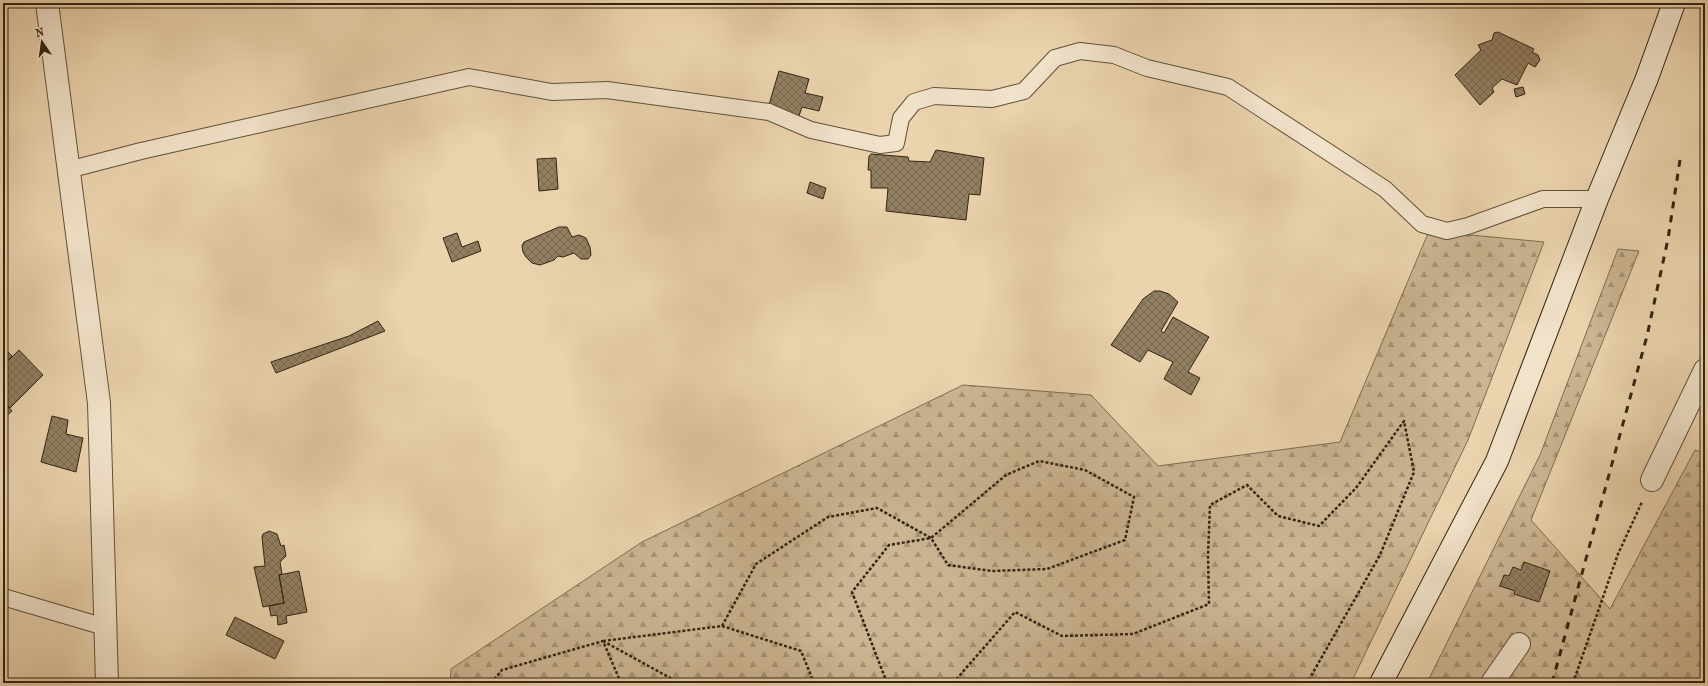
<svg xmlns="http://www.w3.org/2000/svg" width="1708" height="686" viewBox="0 0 1708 686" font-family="'IM FELL French Canon',serif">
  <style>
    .forest { fill: url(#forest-firs); stroke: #7f6c52 }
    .building { fill: url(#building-cross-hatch); stroke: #332411 }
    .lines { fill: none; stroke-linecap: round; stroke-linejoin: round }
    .lane-casing { stroke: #615038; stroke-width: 18 }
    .street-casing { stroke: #615038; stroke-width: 24 }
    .secondary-casing { stroke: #332411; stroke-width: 24 }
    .path { stroke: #332411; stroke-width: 2.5; stroke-dasharray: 3 2; stroke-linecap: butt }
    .lane { stroke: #f1e2ca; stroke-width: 16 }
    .street { stroke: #f1e2ca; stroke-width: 22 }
    .secondary { stroke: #f1e2ca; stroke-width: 22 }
    .rail { stroke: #332411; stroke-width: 3; stroke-dasharray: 7 7; stroke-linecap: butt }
  </style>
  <defs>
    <pattern id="forest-firs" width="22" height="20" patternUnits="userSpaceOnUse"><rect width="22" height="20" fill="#cbb592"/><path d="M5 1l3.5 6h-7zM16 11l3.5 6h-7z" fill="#a59376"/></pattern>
    <pattern id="building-cross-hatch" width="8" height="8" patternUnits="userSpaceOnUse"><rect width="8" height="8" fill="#927f62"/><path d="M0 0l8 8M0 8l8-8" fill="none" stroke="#78684f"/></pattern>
  </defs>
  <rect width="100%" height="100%" fill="#ead3ad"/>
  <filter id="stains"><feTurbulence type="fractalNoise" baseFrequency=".005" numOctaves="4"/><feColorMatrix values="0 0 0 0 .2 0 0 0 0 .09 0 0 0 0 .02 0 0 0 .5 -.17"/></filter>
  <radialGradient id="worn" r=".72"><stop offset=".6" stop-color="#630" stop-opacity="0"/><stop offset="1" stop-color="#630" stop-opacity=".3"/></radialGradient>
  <path class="forest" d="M1429,231L1544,242L1468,440L1351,683H450L451,669L642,542L963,385L1091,395L1158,466L1340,442Z
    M1618,249L1639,251L1531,520L1610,609L1695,450L1705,453V683H1427L1540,455Z"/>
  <path class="building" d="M1498,32L1534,49L1532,52L1538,55L1540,60L1535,67L1528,63L1517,85L1502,79L1492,88L1494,92L1480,105L1455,75L1481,50L1478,45L1492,40L1494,33Z
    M779,71L809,79L805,93L823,97L819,111L802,107L799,116L768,108Z
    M1523,87L1525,94L1516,97L1514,89Z
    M936,150L984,158L980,195L969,194L966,220L886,211L888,188H871V170H868L869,156L871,154L908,157L909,161L930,162Z
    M556,158L558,189L539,191L537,159Z
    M810,182L826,188L823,199L807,193Z
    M559,227H567L572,237L579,235L586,238L590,247L591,255L588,259H581L574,253L563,257L558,256L554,260L540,265L532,263L526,257L523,252L522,246L524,242Z
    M457,233L462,247L478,241L481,251L452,262L443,238Z
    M1154,291H1160L1169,294L1178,302L1161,331L1164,333L1173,317L1209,337L1188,372L1200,378L1191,395L1164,379L1173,362L1148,350L1140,362L1111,345L1143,299Z
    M378,321L385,331L276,373L271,362L349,336Z
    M3,347L12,356L6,363L3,360Z
    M19,350L43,375L10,408L3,401V360L6,363Z
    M3,401L12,411L3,419Z
    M52,416L68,420L66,434L83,438L76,472L41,462Z
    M269,531L277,534L281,546L284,545L286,556L280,562L282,574L279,575L284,603L263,607L254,567L265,566L262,537L263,534Z
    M1524,562L1550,571L1539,602L1514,594L1515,591L1500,586L1504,575L1509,576L1513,567L1521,570Z
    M299,571L307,612L286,616L287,623L278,625L277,615L271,616L269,606L284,603L279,575Z
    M235,617L284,641L275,659L226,635Z"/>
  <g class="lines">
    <defs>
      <path id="lane" d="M68,170L141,151L469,77L552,92L607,90L769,112L811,130L880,145L896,143L901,118L914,102L934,96L992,99L1024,91L1055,58L1080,51L1114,55L1147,68L1228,87L1385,189L1422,224L1447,231L1468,226L1543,199H1597
        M3,597L105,627"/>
      <path id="street" d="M47,3L99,403L107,683
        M1652,480L1705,370
        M1492,683L1519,644"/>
      <path id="secondary" d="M1381,683L1497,461L1597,199L1647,78L1674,3"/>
    </defs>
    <use href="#lane" class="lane-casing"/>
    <use href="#street" class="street-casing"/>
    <use href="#secondary" class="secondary-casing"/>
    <path class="path" d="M722,626L756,564L828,517L877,508L931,538L948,565L992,571L1047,569L1125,540L1134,497L1085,470L1039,461L1006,475L931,538L889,545L852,592L887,683
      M603,641L722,626L801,651L814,683
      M603,641L674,680L675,683
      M491,683L502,670L603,641L621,683
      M953,683L1015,612L1062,636L1133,634L1209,604L1208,555L1210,505L1247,485L1278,516L1319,526L1356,488L1404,421L1414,472L1380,555L1307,683
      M1573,683L1618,554L1642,502"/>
    <use href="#lane" class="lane"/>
    <use href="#street" class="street"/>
    <use href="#secondary" class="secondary"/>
    <path class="rail" d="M1552,683L1647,336L1668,239L1681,153"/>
  </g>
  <rect width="1708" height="686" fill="none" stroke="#ead3ad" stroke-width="16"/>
  <rect x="4" y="4" width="1700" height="678" fill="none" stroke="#332411" stroke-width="2"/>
  <rect x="8" y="8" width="1692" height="670" fill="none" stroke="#332411"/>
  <g transform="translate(42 42) rotate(347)" stroke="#f1e2ca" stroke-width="3" paint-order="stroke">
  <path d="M0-3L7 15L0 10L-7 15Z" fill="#332411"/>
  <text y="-6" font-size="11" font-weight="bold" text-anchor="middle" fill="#332411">N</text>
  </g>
  <rect width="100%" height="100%" filter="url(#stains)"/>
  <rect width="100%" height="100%" fill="url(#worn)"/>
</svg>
